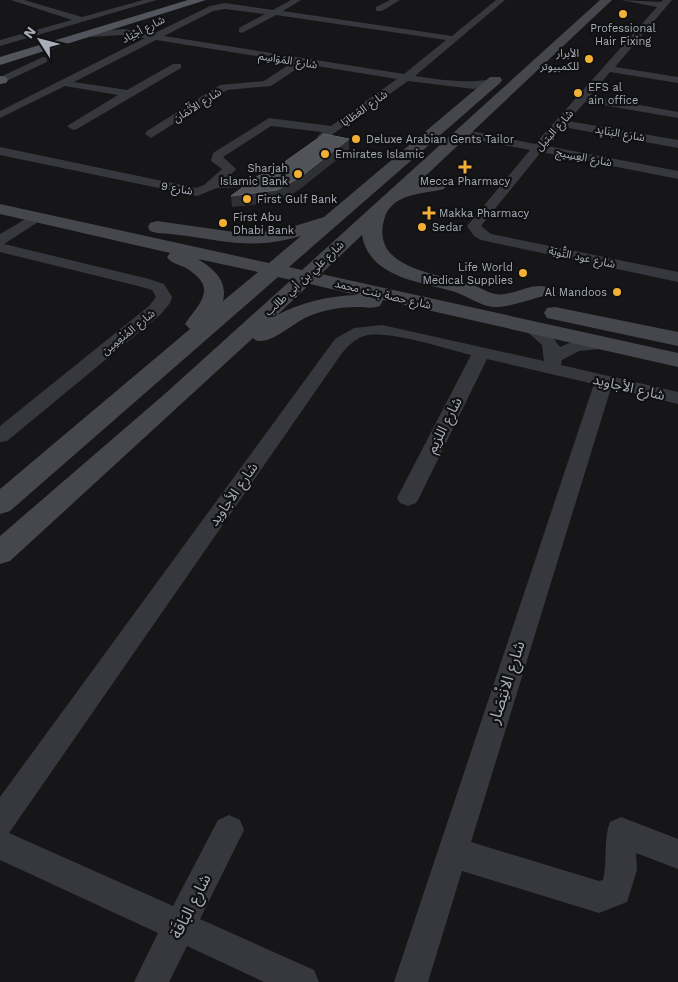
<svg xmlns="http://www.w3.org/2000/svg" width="678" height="982" viewBox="0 0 678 982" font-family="'Work Sans','Noto Sans Arabic',sans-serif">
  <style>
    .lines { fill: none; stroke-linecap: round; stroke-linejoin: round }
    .minor { fill: #37383d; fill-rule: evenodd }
    .secondary { fill: #45474d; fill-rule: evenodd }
    .primary { fill: #53555c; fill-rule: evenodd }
    .shaded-wall { fill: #2f3033 }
    .building { fill: #525359; stroke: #5f6168 }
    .poi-dot { fill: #f2b134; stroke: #111113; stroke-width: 2 }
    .labels { text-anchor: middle; stroke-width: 4.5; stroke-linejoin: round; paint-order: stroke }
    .far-poi-label { font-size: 11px; fill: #a8adb8; stroke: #111113; text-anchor: start }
    .far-street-label { font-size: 11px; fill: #a8adb8; stroke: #111113 }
    .street-label { font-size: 14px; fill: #a8adb8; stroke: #111113 }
    .near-street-label { font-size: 16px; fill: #a8adb8; stroke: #111113 }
  </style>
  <rect width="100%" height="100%" fill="#161618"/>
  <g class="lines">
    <path class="minor" d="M11,0H24L82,17L143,0H157L0,46V40L72,20Z
      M291,0H301L283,11L452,36L496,0H505L415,76C442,80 466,84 493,79L498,82L474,89L408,81L323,141L317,137L322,132L271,126L223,157L236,169L226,180H252L272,171L279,175L259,187L217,188L197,196L0,155V147L196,188L204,185L222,169L211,161L213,153L269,118L331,126L397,79L304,64L271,86L227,90L151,138L145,134L147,131L220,85L264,81L293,62L156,40L74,82L127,90L173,64H181V68L77,129L73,130L67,126L118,95L65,86L0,118V111L145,38L124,35L88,37L85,36V32L124,29L153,34L210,6L225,3L273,10ZM225,9L265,14L239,28V32L242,33L276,15L446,40L404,74L164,36L213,11Z
      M390,0H400L382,11H376V7Z
      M621,0L661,2L663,0H672L615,67L678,77V83L610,72L590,96L678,112V118L585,102L568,121L678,140V148L563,127L547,146L678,171V179L541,152L481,226L491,234L678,272V282L481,240L474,236L467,226L530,150L461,137L455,133L461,129L535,144L657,7Z
      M43,57L47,58V62L0,84V77Z
      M36,213L43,217L41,220L4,244L149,279L164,284L172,297L170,303L161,314L7,441L0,442V426L149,306L156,297L152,290L138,286L0,252V234Z
      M532,323L549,332L560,347C574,340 594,336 609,340L612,344L609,348L579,351L562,360L561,365L678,392V404L611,388L471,842L599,881L603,880C608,860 603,840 610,822L621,817L678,839V869L636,853L637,870L627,902L599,913L462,871L428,982H394L594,384L487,359L419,498L416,503L408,506L400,503L397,498L471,355C446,349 387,329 364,336C355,339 348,346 342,353L9,833L173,906L218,820L229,815L240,820L244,830L200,919L314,970L319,982H264L187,946L169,982H134L158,933L0,860V797L335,339L354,328L382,325L544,361L542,345L523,328L526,324Z"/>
    <path class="secondary" d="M600,0H612L418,183L438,180L444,181L447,185L444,189C422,194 391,193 384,220C371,269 437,273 470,284C478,286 486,292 495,294C512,297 530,282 547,287L550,291L547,295C531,299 511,307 495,307C482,307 467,296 455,292C422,282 369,278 362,235L321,274L678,353V367L383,300L380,306C372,309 365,307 357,307C340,307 323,310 307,317C293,323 265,350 253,338L10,561L0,564V536L167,392L291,280L278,277L10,511L0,514V489L190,329L185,324C201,301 219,287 184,267C177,264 171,263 167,257L170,253L0,214V204L269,263L301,236C244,253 212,236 157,233L150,231L148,227L150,223L157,221L234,232L257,233L285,229L324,217L490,77H500L502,80L500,83L289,267L302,270ZM198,259L258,272L223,301C228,281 214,269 198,259ZM310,284L357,295C329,296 302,302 277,315Z
      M555,307L678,332V346L547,318L544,313L547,308Z"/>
    <path class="primary" d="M188,0H206L0,65V57Z
      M0,76L6,77L8,80L6,83L0,84Z"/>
  </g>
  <path class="shaded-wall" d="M349,139V150L299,190L278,202L232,207L231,196Z"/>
  <path class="building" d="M324,134L349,139L299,178L277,190L231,196L258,176L272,171Z"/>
  <g class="poi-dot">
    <circle cx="623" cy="14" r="5"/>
    <circle cx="589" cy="59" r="5"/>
    <circle cx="578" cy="93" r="5"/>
    <circle cx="356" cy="139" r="5"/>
    <circle cx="325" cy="154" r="5"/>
    <path d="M462.5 159.5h5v5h5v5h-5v5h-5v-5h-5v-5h5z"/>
    <circle cx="298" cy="174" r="5"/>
    <circle cx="247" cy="199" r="5"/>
    <path d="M426.5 205.5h5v5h5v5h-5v5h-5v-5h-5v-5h5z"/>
    <circle cx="223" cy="223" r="5"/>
    <circle cx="422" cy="227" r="5"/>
    <circle cx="523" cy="273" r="5"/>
    <circle cx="617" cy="292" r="5"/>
  </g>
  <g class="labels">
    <g class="far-poi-label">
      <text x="623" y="32" text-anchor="middle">Professional<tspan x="623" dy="13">Hair Fixing</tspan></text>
      <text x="579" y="57" text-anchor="end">الأبرار<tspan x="579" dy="13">للكمبيوتر</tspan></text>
      <text x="588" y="91">EFS al<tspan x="588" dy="13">ain office</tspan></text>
      <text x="366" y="143">Deluxe Arabian Gents Tailor</text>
      <text x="335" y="158">Emirates Islamic</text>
      <text x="288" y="172" text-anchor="end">Sharjah<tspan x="288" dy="13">Islamic Bank</tspan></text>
      <text x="465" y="185" text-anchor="middle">Mecca Pharmacy</text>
      <text x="257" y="203">First Gulf Bank</text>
      <text x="439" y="217">Makka Pharmacy</text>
      <text x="233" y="221">First Abu<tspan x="233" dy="13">Dhabi Bank</tspan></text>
      <text x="432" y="231">Sedar</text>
      <text x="513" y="271" text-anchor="end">Life World<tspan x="513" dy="13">Medical Supplies</tspan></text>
      <text x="607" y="296" text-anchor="end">Al Mandoos</text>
    </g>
    <g class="far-street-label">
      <text transform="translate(143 29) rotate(-27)" y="4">شارع أجْيَاد</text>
      <text transform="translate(288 60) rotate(9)" y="4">شارع المَوَاسِم</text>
      <text transform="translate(197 105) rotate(-32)" y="4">شارع الأَثْمَان</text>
      <text transform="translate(364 108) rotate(-35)" y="4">شارع العَطَايَا</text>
      <text transform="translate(554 130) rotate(-48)" y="4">شارع البتيل</text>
      <text transform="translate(620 133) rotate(10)" y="4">شارع البَنَايِد</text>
      <text transform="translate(584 157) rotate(11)" y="4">شارع العِسِيج</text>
      <text transform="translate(177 188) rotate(10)" y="4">شارع 9</text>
      <text transform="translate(582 257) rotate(12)" y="4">شارع عود التُّوبَة</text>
      <text transform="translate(304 278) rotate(-43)" y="4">شارع علي بن أبي طالب</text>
      <text transform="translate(383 294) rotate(13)" y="4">شارع حصة بنت محمد</text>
      <text transform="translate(128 332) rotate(-39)" y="4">شارع المُنْعِمِين</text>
    </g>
    <g class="street-label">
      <text transform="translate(629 387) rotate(13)" y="5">شارع الأجاويد</text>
      <text transform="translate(444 425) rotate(-63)" y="5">شارع اللزيم</text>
      <text transform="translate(233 494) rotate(-55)" y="5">شارع الأجاويد</text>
    </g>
    <g class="near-street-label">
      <text transform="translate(506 682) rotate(-72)" y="6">شارع الانْتِصَار</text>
      <text transform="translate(190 906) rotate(-63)" y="6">شارع البَاقَة</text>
    </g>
  </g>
  <g transform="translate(40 40) rotate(306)" stroke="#111113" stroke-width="4" paint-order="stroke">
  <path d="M0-4L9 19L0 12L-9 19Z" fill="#a8adb8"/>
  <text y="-8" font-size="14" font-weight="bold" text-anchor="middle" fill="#a8adb8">N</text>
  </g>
</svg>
